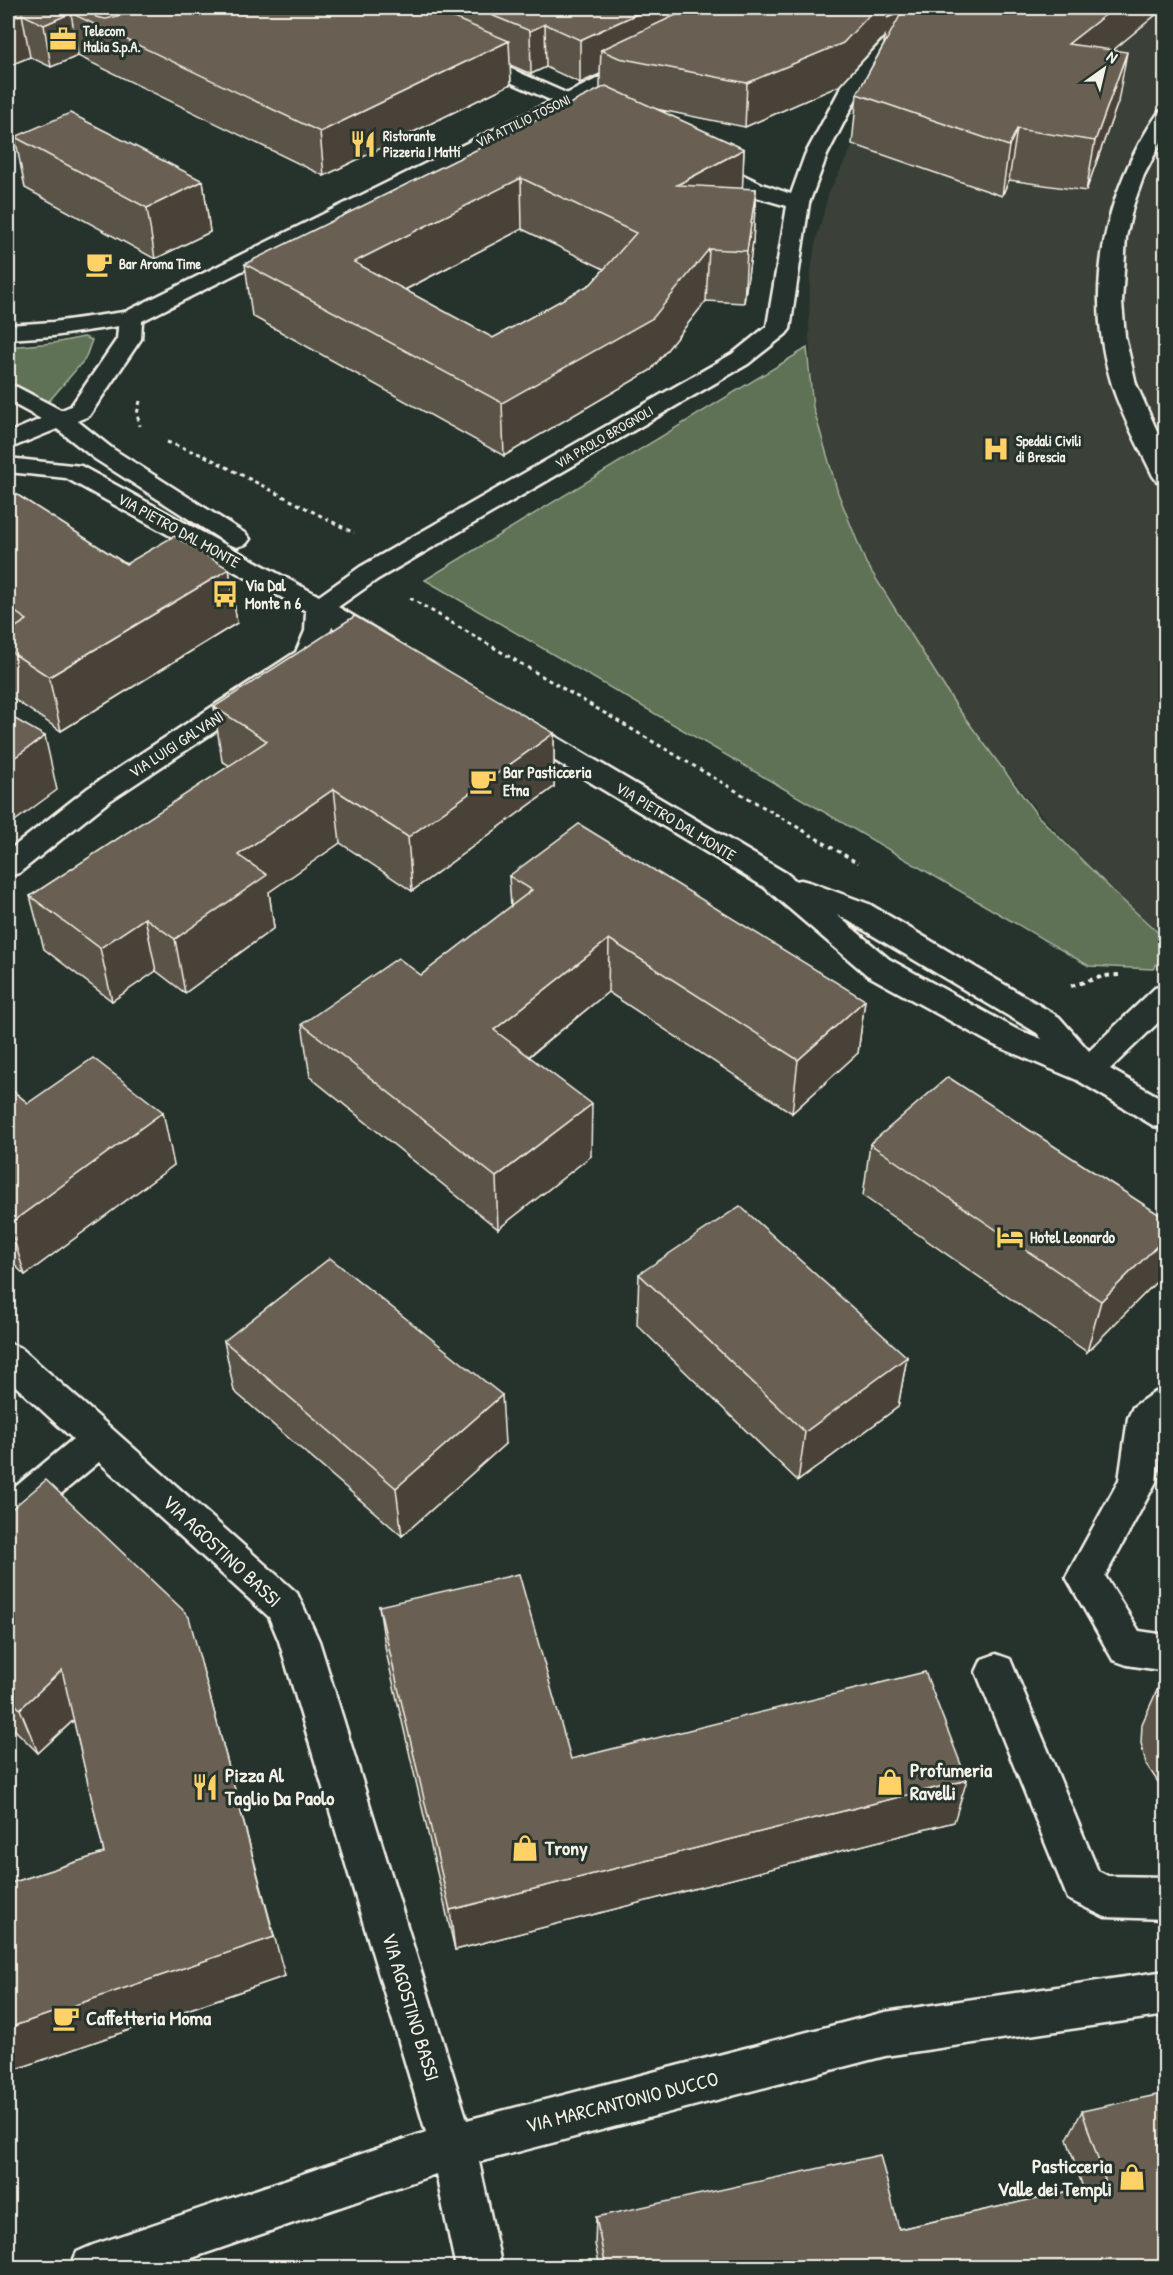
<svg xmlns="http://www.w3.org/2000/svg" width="1173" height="2275" viewBox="0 0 1173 2275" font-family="'Patrick Hand',sans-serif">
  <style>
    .built { fill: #3a4038 }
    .green { fill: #5e7255; stroke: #a9b29e; stroke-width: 1.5 }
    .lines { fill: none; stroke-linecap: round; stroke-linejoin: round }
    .minor-casing { stroke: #f4f1e8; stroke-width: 5 }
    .major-casing { stroke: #f4f1e8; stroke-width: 5 }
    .path-far1 { stroke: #f4f1e8; stroke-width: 3; stroke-dasharray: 4 4; stroke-linecap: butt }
    .path { stroke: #f4f1e8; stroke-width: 4; stroke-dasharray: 4.5 4.5; stroke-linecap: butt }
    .minor { fill: #26332d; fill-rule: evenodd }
    .major { fill: #26332d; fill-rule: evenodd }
    .wall { fill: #5a5347; stroke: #f4f1e8; stroke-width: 1.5; fill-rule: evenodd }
    .shaded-wall { fill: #4a4339; stroke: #f4f1e8; stroke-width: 1.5 }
    .building { fill: #696052; stroke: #f4f1e8; stroke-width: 1.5; fill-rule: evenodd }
    .labels { text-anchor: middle; stroke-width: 6; stroke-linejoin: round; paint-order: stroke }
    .far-poi-label { font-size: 14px; font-weight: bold; fill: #f4f1e8; stroke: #26332d; text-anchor: start }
    .far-street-label { font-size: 14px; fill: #f4f1e8; stroke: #26332d }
    .street-label { font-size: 16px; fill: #f4f1e8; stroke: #26332d }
    .poi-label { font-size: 16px; font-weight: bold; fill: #f4f1e8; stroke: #26332d; text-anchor: start }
    .near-street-label { font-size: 20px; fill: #f4f1e8; stroke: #26332d }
    .near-poi-label { font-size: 20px; font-weight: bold; fill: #f4f1e8; stroke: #26332d; text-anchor: start }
  </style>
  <rect width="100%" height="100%" fill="#26332d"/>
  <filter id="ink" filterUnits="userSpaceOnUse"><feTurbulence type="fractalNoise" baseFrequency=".0167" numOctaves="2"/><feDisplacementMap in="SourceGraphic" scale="12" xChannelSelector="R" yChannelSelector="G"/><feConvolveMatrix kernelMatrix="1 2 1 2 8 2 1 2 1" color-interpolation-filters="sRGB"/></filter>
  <g filter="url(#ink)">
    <path class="built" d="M959,8H1165V937L1119,897L1040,814L960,713L903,625L867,562L839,494L813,404L809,337L810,278L815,245L829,192L870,112Z"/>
    <path class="green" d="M84,337L92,340L85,359L50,400L45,401L8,384V347L54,343Z
      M807,348L813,407L838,493L866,563L957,707L1037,815L1118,896L1165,939V954L1153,969L1089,966L425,580Z"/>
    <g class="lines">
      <defs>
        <path id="minor" d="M914,8H934L863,85L827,155L809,203L790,329L786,334L748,364L378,579L338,607L392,639L396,645L392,651C370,657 350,637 332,627L318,663L108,802L19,873L8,876V851L88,788L296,652L305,631L306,611L66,478L8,472V458L81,466L319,596L360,567L732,354L767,326L787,206L746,194L694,169L691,164L694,159L702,158L710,159L762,184L791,194L805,155L844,82Z
          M468,50L609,112L612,116L609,120L602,122L595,120L461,60L458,56L461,52Z
          M1166,110V133L1144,175L1133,206L1126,237L1122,303L1125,336L1136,384L1166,451V483L1157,481L1153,476C1139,446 1122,417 1112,385C1083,291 1104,191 1159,112Z
          M131,311L139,313L143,318L139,323L53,336L8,339V325L53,322Z
          M8,385L17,387L70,415L113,449L246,534L250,539L246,544L237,547L228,544L95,459L52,425L8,401Z
          M514,715L524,718L786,873L796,881L801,880L812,883L869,904L1059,1017L1089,1051L1155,988L1166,985V1015L1110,1069L1166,1101V1129L1154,1126L1077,1080L994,1045L867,975L764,887L504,730L500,724L504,718ZM837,915L847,920L1037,1033L1042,1039L1016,1029L889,959Z
          M8,1343L21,1348L297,1593L319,1641L467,2120L885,2012L1166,1971V2015L885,2056L479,2162L502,2268H456L436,2174L163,2268H70L77,2252L93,2245L426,2132L279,1641L269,1617L99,1462L21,1527L8,1531V1493L73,1439L8,1379Z
          M1166,1389V1424L1163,1426L1156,1482L1105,1576L1139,1631L1166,1635V1671L1127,1665L1113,1660L1066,1577L1119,1480L1128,1418L1133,1407L1153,1393Z
          M996,1654L1010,1659L1098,1871L1108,1876L1166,1877V1919L1105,1917L1068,1899L976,1672L982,1659Z"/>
        <path id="major" d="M641,57L648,59L651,63L648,67L142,321L141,339L89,416L8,449V433L71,406L117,339L119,318L123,313Z"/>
      </defs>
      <use href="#minor" class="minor-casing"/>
      <use href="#major" class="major-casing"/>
      <path class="path-far1" d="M140,401L137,414L140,426
        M167,442L205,456L354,533
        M410,598L858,863"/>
      <path class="path" d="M1071,986L1104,976L1119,975"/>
      <use href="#minor" class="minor"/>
      <use href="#major" class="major"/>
    </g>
    <path class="wall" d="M8,8H1164L1113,50L1118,102L1086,191L1009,180L1002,196L852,144L857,94L884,44L885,36L839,86L745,127L656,109L744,149L742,189H756L753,241L744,303L706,301L651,370L504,456L252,316L245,264L600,89V74L580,83L546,67L531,74L510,65L511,84L324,176L78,56L51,67L30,57L8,66ZM522,229L604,269L591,284L493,338L405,290Z
      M15,137L203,181L210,232L155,259L25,188Z
      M8,489L126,564L229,569L237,623L61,731L8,695Z
      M214,707L554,733V787L412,891L340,843L269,892L274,928L185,993L156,971L112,1001L44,949L30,896L230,766L222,761Z
      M509,876L865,1000L858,1053L792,1113L608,992L529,1057L591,1156L498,1229L310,1077L302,1024L421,975L511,907Z
      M8,1087L28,1103L174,1165L25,1275L8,1259Z
      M870,1144L1160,1278L1087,1352L863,1196Z
      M639,1274L907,1357L898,1407L798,1481L637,1325Z
      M224,1341L505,1444L402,1536L234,1391Z
      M8,1512L285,1976L8,2072V1884L104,1853L74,1720L38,1753L8,1723Z
      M379,1606L571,1759L954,1822L455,1950L386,1652Z
      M1166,1670V1788L1158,1782L1146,1764L1141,1743L1142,1724Z
      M1082,2111L1166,2268H600L595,2244L596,2217L899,2229L1083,2188L1067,2139Z"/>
    <path class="shaded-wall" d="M96,8H222L95,24L93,11Z
      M650,8H696L601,50L600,74L580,83V40Z
      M876,8H907L882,67L885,36L839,86L745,127L747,83Z
      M1114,8H1164L1060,94L1068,44Z
      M71,13L78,56L51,67L44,25Z
      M22,14L30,57L8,66V20Z
      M545,24L546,67L531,74L530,31Z
      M509,41L511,84L324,176L320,132Z
      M1127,52L1118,102L1086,191L1095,141Z
      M1017,129L1009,180L1002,196L1009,146Z
      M744,149L742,200L677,185Z
      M521,178L522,229L358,314L354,262Z
      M203,181L210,232L155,259L147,208Z
      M756,189L753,241L744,303L747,251Z
      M709,249L706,301L651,370L504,456L502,403Z
      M229,569L237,623L61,731L49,677Z
      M554,733V787L412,891L408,837Z
      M45,736L57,790L8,826V762Z
      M334,789L340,843L269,892L274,928L185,993L175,939L238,855Z
      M145,918L156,971L112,1001L100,948Z
      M609,939L608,992L496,1083L494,1030Z
      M865,1000L858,1053L792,1113L798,1060Z
      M592,1104L591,1156L498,1229L496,1177Z
      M163,1112L174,1165L25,1275L9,1224Z
      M1166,1237V1261L1160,1278L1087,1352L1101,1301Z
      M907,1357L898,1407L798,1481L805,1432Z
      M502,1395L505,1444L402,1536L396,1488Z
      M201,1663L285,1976L8,2072V2028L274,1937Z
      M62,1670L79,1715L38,1753L20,1709Z
      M967,1780L954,1822L455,1950L450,1910Z"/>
    <path class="building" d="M8,8H96L93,11L96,17L106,19L149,8H430L509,41L320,132L71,13L44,25L22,14L8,20Z
      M474,8H650L580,40L545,24L530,31Z
      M691,8H876L843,43L747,83L619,58L601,50Z
      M897,8H1114L1068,44L1127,52L1095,141L1017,129L1009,146L857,94L902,12L887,18Z
      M606,86L744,149L677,185L756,189L747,251L709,249L653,318L502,403L245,264ZM521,178L636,233L591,284L493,338L354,262Z
      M70,113L203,181L147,208L15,137Z
      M8,489L126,564L174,536L229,569L49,677L8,650V632L27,620L8,607Z
      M355,616L554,733L408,837L334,789L238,855L267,875L175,939L145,918L100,948L30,896L267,741L214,707Z
      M8,715L45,736L8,762Z
      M579,824L865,1000L798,1060L609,939L494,1030L592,1104L496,1177L302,1024L398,958L421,975L532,890L509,876Z
      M93,1058L163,1112L9,1224L8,1222V1087L28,1103Z
      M948,1077L1166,1219V1237L1101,1301L870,1144Z
      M740,1206L907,1357L805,1432L639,1274Z
      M330,1258L502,1395L396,1488L224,1341Z
      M46,1480L182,1609L189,1617L274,1937L8,2028V1884L104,1853L62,1670L20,1709L8,1697V1512Z
      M519,1574L571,1759L925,1672L967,1780L450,1910L379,1606Z
      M1166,1670V1721L1159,1699L1160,1680Z
      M1166,2093V2268H606L596,2217L880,2155L899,2229L1106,2183L1082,2111Z"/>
  </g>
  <defs>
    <symbol id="office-bare" viewBox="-9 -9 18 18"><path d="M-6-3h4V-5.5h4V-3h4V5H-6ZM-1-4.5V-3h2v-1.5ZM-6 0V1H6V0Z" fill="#ffd166" stroke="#26332d" stroke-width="2.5" paint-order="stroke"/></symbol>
    <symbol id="restaurant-bare" viewBox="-9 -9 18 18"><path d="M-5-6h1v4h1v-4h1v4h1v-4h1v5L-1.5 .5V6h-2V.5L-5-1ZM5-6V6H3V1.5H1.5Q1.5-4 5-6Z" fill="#ffd166" stroke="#26332d" stroke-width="2.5" paint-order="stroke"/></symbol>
    <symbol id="cafe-bare" viewBox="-9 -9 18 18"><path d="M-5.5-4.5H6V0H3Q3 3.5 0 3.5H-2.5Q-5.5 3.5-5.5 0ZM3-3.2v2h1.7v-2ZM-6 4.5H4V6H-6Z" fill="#ffd166" stroke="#26332d" stroke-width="2.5" paint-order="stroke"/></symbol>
    <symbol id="hospital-bare" viewBox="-9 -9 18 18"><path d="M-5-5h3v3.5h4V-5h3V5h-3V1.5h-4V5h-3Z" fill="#ffd166" stroke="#26332d" stroke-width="2.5" paint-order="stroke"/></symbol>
    <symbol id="bus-bare" viewBox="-9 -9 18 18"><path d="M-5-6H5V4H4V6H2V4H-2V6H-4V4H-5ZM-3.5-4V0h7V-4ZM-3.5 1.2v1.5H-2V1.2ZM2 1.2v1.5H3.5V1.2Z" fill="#ffd166" stroke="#26332d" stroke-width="2.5" paint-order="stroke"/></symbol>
    <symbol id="hotel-bare" viewBox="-9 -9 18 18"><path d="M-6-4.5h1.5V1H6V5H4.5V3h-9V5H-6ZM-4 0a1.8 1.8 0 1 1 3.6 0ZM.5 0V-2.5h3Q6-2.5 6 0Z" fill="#ffd166" stroke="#26332d" stroke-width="2.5" paint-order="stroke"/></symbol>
    <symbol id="shop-bare" viewBox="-9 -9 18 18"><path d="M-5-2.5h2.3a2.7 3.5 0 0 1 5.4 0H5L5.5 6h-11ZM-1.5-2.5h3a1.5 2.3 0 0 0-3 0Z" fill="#ffd166" stroke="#26332d" stroke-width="2.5" paint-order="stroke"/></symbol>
  </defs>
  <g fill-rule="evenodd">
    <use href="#office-bare" x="44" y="20" width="38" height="38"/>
    <use href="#restaurant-bare" x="344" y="125" width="38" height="38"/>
    <use href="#cafe-bare" x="80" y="245" width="38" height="38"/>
    <use href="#hospital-bare" x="977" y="430" width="38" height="38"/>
    <use href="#bus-bare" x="206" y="575" width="38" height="38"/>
    <use href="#cafe-bare" x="464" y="762" width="38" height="38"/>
    <use href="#hotel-bare" x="991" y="1218" width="38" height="38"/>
    <use href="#shop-bare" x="871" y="1763" width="38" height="38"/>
    <use href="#restaurant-bare" x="186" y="1768" width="38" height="38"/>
    <use href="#shop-bare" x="506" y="1829" width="38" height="38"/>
    <use href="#cafe-bare" x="47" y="1999" width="38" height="38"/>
    <use href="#shop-bare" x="1113" y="2158" width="38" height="38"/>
  </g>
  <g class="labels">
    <g class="far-poi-label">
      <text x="83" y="36">Telecom<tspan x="83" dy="16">Italia S.p.A.</tspan></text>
      <text x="383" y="141">Ristorante<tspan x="383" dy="16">Pizzeria I Matti</tspan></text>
      <text x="119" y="269">Bar Aroma Time</text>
      <text x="1016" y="446">Spedali Civili<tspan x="1016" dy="16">di Brescia</tspan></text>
    </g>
    <g class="far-street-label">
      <text transform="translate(523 121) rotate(-26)" y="5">VIA ATTILIO TOSONI</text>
      <text transform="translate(604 437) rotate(-30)" y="5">VIA PAOLO BROGNOLI</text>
    </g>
    <g class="street-label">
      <text transform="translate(179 530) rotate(29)" y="6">VIA PIETRO DAL MONTE</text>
      <text transform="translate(176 744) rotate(-33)" y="6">VIA LUIGI GALVANI</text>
      <text transform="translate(676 821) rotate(31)" y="6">VIA PIETRO DAL MONTE</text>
    </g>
    <g class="poi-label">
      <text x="245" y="591">Via Dal<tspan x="245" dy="18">Monte n 6</tspan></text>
      <text x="503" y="778">Bar Pasticceria<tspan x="503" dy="18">Etna</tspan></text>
      <text x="1030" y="1243">Hotel Leonardo</text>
    </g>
    <g class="near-street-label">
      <text transform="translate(222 1551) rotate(43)" y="7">VIA AGOSTINO BASSI</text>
      <text transform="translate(411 2007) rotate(73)" y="7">VIA AGOSTINO BASSI</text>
      <text transform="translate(622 2102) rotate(-14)" y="7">VIA MARCANTONIO DUCCO</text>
    </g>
    <g class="near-poi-label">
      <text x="910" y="1777">Profumeria<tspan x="910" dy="23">Ravelli</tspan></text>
      <text x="225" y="1782">Pizza Al<tspan x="225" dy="23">Taglio Da Paolo</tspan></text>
      <text x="545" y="1855">Trony</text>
      <text x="86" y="2025">Caffetteria Moma</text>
      <text x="1112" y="2173" text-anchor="end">Pasticceria<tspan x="1112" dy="23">Valle dei Templi</tspan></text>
    </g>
  </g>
  <rect width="1173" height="2275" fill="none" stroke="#26332d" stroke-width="30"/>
  <rect x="15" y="15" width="1143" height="2245" fill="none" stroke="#f4f1e8" stroke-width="2" filter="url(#ink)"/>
  <g transform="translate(1104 69) rotate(34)" stroke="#26332d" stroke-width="4.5" paint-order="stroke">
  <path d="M0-4.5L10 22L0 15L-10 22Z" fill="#f4f1e8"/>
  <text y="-9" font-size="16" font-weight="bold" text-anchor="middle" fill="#f4f1e8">N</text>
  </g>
</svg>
